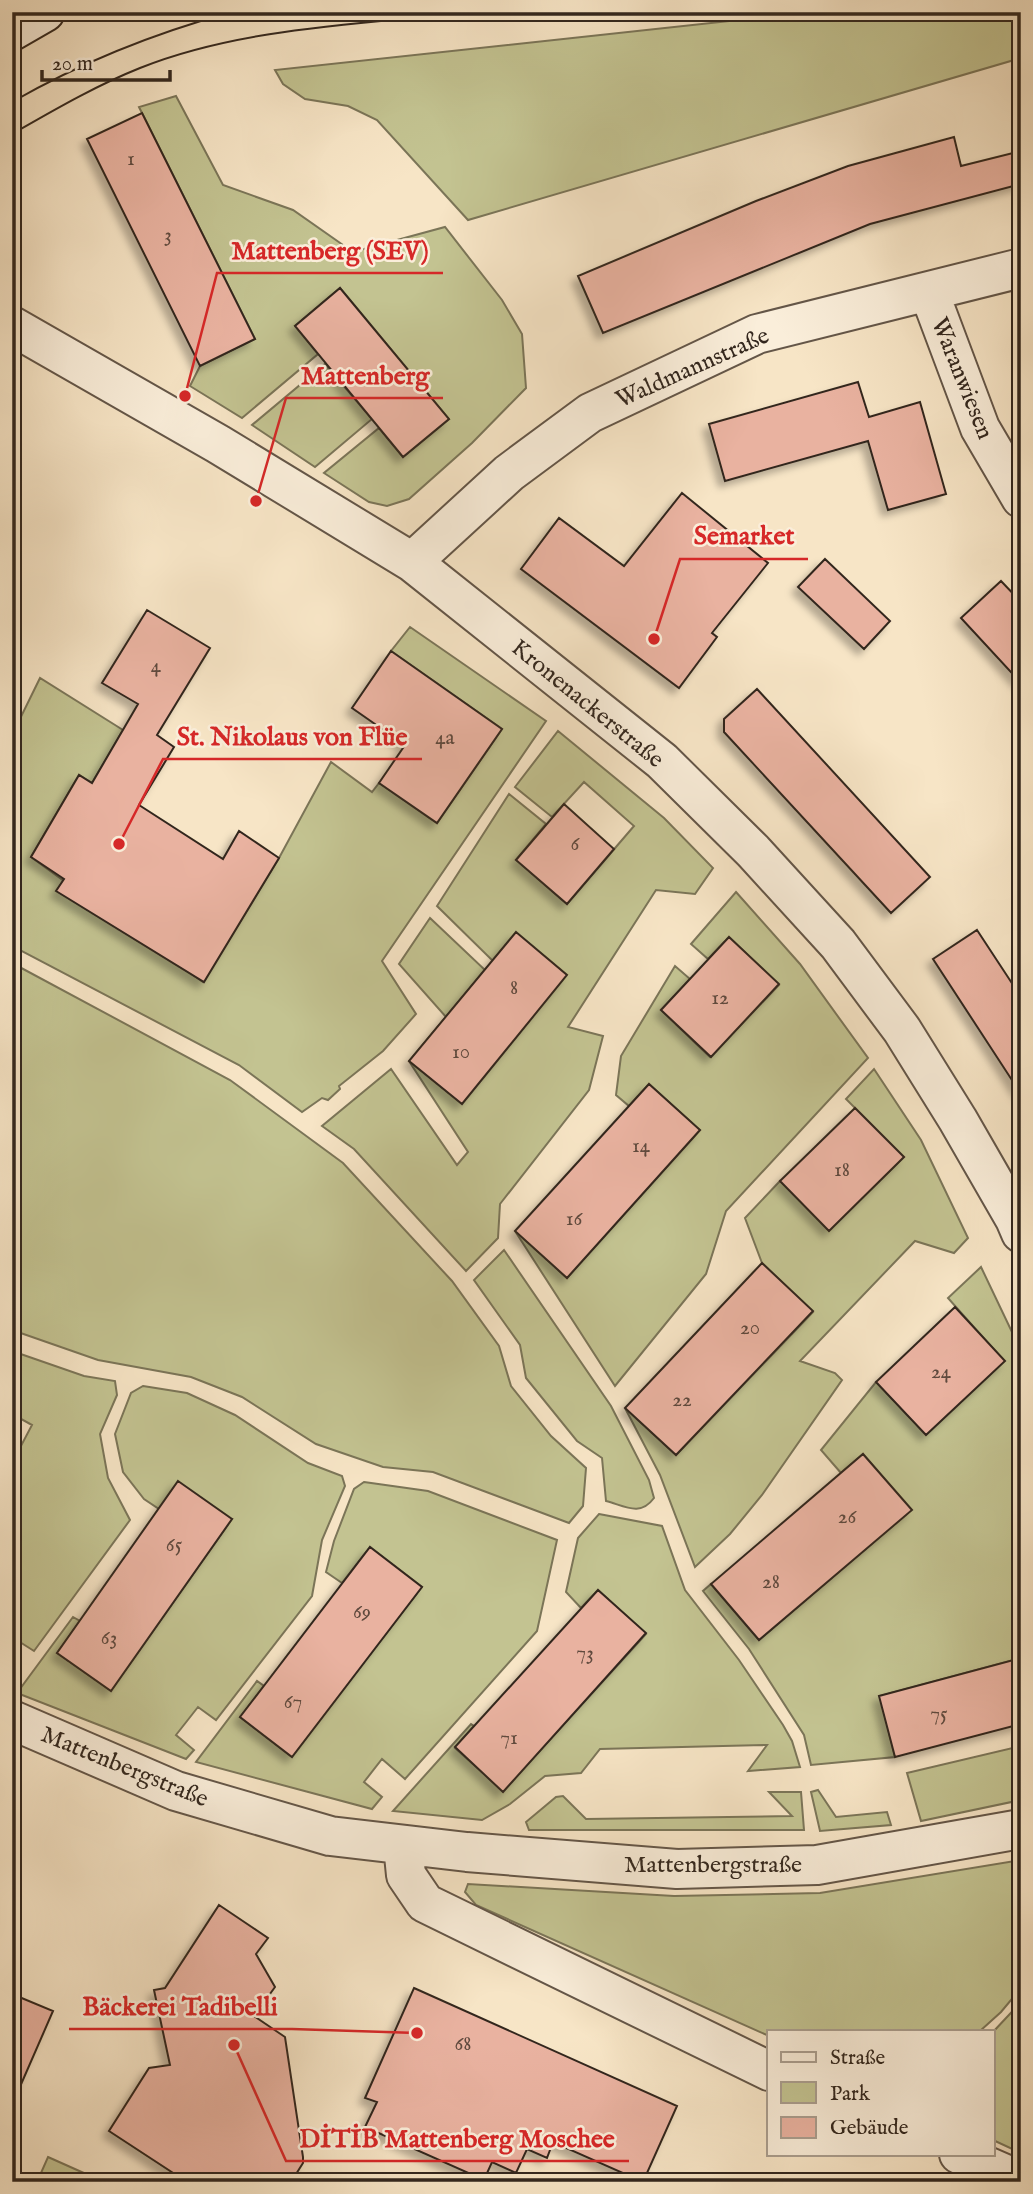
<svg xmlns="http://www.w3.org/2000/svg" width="1033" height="2194" viewBox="0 0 1033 2194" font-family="'IM FELL English',serif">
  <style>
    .green { fill: #c3c391; stroke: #7b7558; stroke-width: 2 }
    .building { fill: #e9b2a0; stroke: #33271e; stroke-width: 2; filter: url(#shadow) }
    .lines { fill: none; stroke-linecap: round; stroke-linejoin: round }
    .street-casing { stroke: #645648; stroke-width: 42 }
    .secondary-casing { stroke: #33271e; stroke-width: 42 }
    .street { stroke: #faeeda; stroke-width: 38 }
    .secondary { stroke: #faeeda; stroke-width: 38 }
    .tram { stroke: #33271e; stroke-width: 2 }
    .labels { text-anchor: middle; stroke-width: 5; stroke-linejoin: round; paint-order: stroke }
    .number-label { font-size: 21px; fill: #604a3e }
    .street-label { font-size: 24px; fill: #33271e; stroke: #faeeda }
    .leader { fill: none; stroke: #d62828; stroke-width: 2.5 }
    .callout-dot { fill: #d62828; stroke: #faeeda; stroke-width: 2.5 }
    .callout-label { font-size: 26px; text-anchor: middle; font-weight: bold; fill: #d62828; stroke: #faeeda; stroke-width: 5; stroke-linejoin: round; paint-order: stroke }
  </style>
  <defs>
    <filter id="shadow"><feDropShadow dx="-6" dy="6" stdDeviation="3.5" flood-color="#0004"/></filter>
  </defs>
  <rect width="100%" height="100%" fill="#f7e5c6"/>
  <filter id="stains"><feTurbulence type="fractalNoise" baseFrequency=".00286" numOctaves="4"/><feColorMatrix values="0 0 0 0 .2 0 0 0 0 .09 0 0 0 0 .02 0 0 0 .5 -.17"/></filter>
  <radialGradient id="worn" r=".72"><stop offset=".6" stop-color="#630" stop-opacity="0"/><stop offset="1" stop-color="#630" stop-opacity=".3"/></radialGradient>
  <path class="green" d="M813,12H1021V58L468,220L377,120L348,106L305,99L283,84L275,70Z
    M176,96L223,185L293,210L353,252L445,227L502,300L522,334L526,388L472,443L409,499L387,506L369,502L324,473L379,428L403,457L449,419L340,288L295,326L318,354L242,418L190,386L200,366L255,339L139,107Z
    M325,364L372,419L315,467L252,425Z
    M410,627L546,721L382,961L416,1014L383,1051L339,1086L340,1089L328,1100L322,1098L302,1112L239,1065L12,946V735L40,678L123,730L92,783L79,775L31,857L203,982L279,858L331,762L372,792L379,783L437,823L502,729L391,651Z
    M558,731L664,818L713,868L695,894L656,890L568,1027L603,1036L589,1090L500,1204L498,1238L466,1271L354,1149L322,1126L391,1069L457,1165L468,1152L409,1061L493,961L437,906L509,794L546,824L516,860L567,904L634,826L584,782L552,817L515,787Z
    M736,892L800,964L868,1058L726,1211L706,1274L615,1386L515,1231L567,1278L700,1130L649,1084L629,1106L616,1095L621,1056L675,966L690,979L661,1010L710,1057L779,985L729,937L708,959L691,944Z
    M430,918L485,970L446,1017L399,964Z
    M12,963L230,1080L343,1163L452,1281L499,1346L511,1386L551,1436L586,1468L583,1506L569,1523L433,1472L383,1467L316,1444L242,1397L191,1377L98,1360L12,1330Z
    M874,1069L921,1140L968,1238L954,1253L915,1241L800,1361L835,1373L842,1380L762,1495L730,1534L695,1567L660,1475L625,1408L676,1455L813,1312L762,1263L745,1218L780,1181L829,1230L904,1157L846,1099Z
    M504,1250L611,1406L649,1480L654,1498C640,1517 625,1506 606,1501L602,1458L577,1441L526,1378L520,1345L474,1280Z
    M981,1267L1021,1351V1658L880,1696L895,1757L811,1765L804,1735L749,1649L703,1591L711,1584L759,1640L911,1510L863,1454L841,1473L821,1450L876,1382L926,1434L1004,1361L948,1298Z
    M12,1351L84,1376L115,1381L117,1395L100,1434L108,1478L130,1520L34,1651L12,1637V1463L32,1425L12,1414Z
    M143,1386L187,1393L235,1415L308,1463L342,1476L345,1486L322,1540L312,1596L216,1720L198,1707L176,1735L194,1750L186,1759L17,1693L73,1617L80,1621L57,1653L111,1690L232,1519L159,1509L144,1499L123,1472L115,1434L131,1393Z
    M364,1482L428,1491L557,1540L537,1631L405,1779L382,1759L364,1782L382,1797L372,1809L196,1762L257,1681L264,1686L240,1717L291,1756L422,1587L370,1547L342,1583L326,1572L334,1541L354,1489Z
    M599,1514L662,1526L685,1590L739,1660L783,1725L792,1741L800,1767L748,1771L767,1745L600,1749L581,1773L545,1776L510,1804L482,1820L393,1811L471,1724L474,1726L455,1748L503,1791L646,1634L598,1590L581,1608L566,1592L578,1538Z
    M1021,1746V1800L921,1821L907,1773Z
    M818,1790L836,1817L887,1812L891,1825L820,1831L811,1792Z
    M769,1792H801L804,1830H529L526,1822L556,1797L563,1796L586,1819L792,1816Z
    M1021,1860V1988L1001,2012L980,2031H769V2036L476,1905L465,1892L468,1884L674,1896L820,1893Z
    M1021,2002V2153L993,2140V2032Z
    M48,2157L104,2182H37Z"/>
  <path class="building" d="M142,113L255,339L200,366L87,139Z
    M954,137L961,166L1021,151V184L870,224L603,333L578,276L756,201L848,166Z
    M340,288L449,419L403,457L295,326Z
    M858,382L869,417L920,402L946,494L888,510L868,441L725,481L709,424Z
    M682,493L768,563L712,633L717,637L679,688L521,569L559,518L624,566Z
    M825,559L890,621L864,649L798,587Z
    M1001,581L1021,602V683L961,618Z
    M147,610L210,648L157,735L174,747L139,805L223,859L239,831L279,858L204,982L56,891L64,879L31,857L79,775L92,783L138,704L102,683Z
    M391,651L502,729L437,823L379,783L405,745L352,708Z
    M757,689L930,877L891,913L724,732V719Z
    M564,804L614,849L567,904L516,860Z
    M977,930L1021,997V1094L933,959Z
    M516,932L567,975L462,1104L409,1061Z
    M729,937L779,984L711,1057L661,1010Z
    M649,1084L700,1130L567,1278L515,1231Z
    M855,1108L904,1157L829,1231L780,1181Z
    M762,1263L813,1311L676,1455L625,1408Z
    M955,1307L1005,1361L926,1435L876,1382Z
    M863,1454L912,1510L759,1640L711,1584Z
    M178,1481L232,1519L111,1691L57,1653Z
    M370,1547L422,1587L292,1757L240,1717Z
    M598,1590L646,1633L503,1792L455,1747Z
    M1021,1658V1724L895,1757L879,1696Z
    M219,1905L268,1938L256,1954L275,1987L254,2016L285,2037L303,2157V2163L291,2182H187L109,2131L149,2068L170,2065L154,1990L165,1988Z
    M414,1988L677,2106L643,2182L553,2142L547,2158L527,2149L516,2173L492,2162L484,2180L365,2127L377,2102L365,2098Z
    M12,1994L53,2011L12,2105Z"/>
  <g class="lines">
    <defs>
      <path id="street" d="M929,292L980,428L1021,498
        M12,326L218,444L412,562L662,761L753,851L838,944L902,1030L958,1120L1015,1219L1021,1233
        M412,562L509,473L590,413L757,334L1021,268
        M12,1720L176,1791L330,1836L467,1852L677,1869L817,1865L1021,1829
        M403,1845L406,1875L425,1903L769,2071
        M959,2154L1021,2181"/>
      <path id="secondary" d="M12,31L45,12"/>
    </defs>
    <use href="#street" class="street-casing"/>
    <use href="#secondary" class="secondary-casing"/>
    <use href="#street" class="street"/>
    <use href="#secondary" class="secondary"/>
    <path class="tram" d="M12,102C82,62 155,33 232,12
      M12,134C54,110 95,86 140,68C242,27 366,24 474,12"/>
  </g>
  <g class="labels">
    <g class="number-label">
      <text x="131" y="165">1</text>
      <text x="168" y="241">3</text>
      <text x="156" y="672">4</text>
      <text x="445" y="744">4a</text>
      <text x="575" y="850">6</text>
      <text x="514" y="994">8</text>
      <text x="720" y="1004">12</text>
      <text x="461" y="1058">10</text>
      <text x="641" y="1152">14</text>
      <text x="842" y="1176">18</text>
      <text x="574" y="1225">16</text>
      <text x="750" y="1334">20</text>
      <text x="941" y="1378">24</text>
      <text x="682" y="1406">22</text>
      <text x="847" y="1523">26</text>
      <text x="174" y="1551">65</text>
      <text x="771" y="1588">28</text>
      <text x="362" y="1618">69</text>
      <text x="109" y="1644">63</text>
      <text x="585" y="1659">73</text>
      <text x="293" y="1708">67</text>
      <text x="939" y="1720">75</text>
      <text x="509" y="1744">71</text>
      <text x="463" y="2050">68</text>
    </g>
    <g class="street-label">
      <text transform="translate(692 367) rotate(-24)" y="8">Waldmannstraße</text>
      <text transform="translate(963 378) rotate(68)" y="8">Waranwiesen</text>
      <text transform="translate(588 703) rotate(39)" y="8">Kronenackerstraße</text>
      <text transform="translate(125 1766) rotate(22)" y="8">Mattenbergstraße</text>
      <text x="713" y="1872">Mattenbergstraße</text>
    </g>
  </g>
  <path class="leader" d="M185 396L217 273H443M256 501L286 398H443M654 639L680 559H808M119 844L163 759H422M417 2033L292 2029H69M234 2045L286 2161H629"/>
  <g class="callout-dot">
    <circle cx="185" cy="396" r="7"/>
    <circle cx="256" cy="501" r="7"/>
    <circle cx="654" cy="639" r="7"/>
    <circle cx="119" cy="844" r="7"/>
    <circle cx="417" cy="2033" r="7"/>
    <circle cx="234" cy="2045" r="7"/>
  </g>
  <g class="callout-label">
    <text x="330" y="259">Mattenberg (SEV)</text>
    <text x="365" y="384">Mattenberg</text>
    <text x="744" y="544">Semarket</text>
    <text x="292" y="745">St. Nikolaus von Flüe</text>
    <text x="180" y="2015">Bäckerei Tadibelli</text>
    <text x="457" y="2147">DİTİB Mattenberg Moschee</text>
  </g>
  <rect width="1033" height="2194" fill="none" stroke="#f7e5c6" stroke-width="42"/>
  <rect x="14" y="14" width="1005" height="2166" fill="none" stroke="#33271e" stroke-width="3.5"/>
  <rect x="21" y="21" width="991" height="2152" fill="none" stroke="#33271e" stroke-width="2"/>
  <rect x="767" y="2030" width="228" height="126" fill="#faeeda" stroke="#aa9e8f" stroke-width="2"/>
  <rect x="781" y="2052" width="35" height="10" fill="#faeeda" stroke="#aa9e8f" stroke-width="2"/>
  <text x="830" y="2064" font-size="21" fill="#33271e">Straße</text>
  <rect x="781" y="2082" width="35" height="21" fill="#c3c391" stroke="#aa9e8f" stroke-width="2"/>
  <text x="830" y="2100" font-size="21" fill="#33271e">Park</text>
  <rect x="781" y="2117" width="35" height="21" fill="#e9b2a0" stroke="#aa9e8f" stroke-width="2"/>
  <text x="830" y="2134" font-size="21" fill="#33271e">Gebäude</text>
  <path d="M42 70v10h128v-10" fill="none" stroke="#33271e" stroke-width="3.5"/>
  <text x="52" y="70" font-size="21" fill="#33271e" stroke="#faeeda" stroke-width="5" paint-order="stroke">20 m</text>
  <rect width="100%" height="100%" filter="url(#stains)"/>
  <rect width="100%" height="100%" fill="url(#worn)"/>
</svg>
